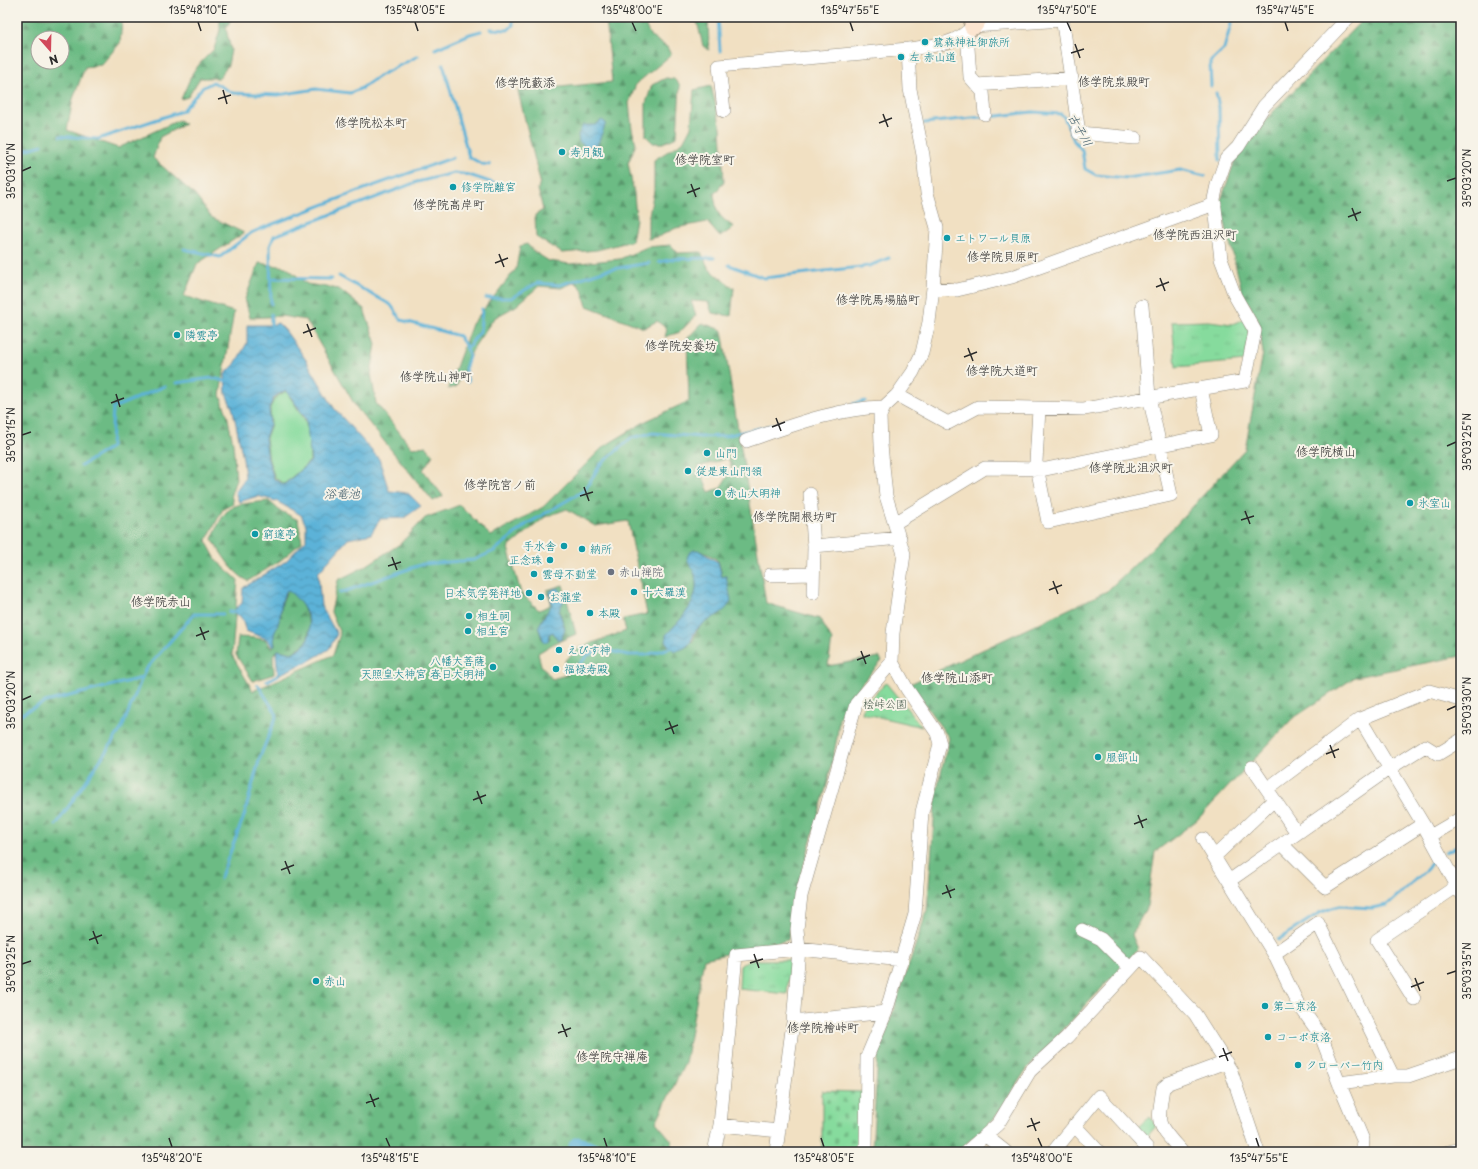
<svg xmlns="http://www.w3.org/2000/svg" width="1478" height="1169" viewBox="0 0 1478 1169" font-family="'Playpen Sans','Klee One',sans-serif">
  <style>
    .grass { fill: url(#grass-tufts); stroke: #588364 }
    .forest { fill: url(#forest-firs); stroke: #4c7358; fill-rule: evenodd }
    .cemetery { fill: url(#cemetery-stones); stroke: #588364 }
    .garden { fill: #86db9d; stroke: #588364 }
    .water { fill: url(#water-waves); stroke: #446e82; fill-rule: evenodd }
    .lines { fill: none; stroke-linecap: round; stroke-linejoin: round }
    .stream { stroke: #5cb2d8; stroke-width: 3 }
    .river { stroke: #5cb2d8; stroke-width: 19 }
    .street-casing { stroke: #8e8676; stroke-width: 14 }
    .secondary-casing { stroke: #8e8676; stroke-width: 20 }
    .street { stroke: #fff; stroke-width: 13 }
    .secondary { stroke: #fce5d0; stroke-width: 18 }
    .ticks { fill: none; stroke: #2b2b2b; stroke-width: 1.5 }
    .culture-dot { fill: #0f9aa8; stroke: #f7f3e8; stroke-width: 1.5 }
    .worship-dot { fill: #6b7280; stroke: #f7f3e8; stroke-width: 1.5 }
    .labels { text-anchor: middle; stroke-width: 4; stroke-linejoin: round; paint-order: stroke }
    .culture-label { font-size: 11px; fill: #0d838f; stroke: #f7f3e8; text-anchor: start }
    .worship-label { font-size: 11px; fill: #5b616d; stroke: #f7f3e8; text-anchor: start }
    .park-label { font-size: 11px; fill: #425748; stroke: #f7f3e8 }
    .neighbourhood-label { font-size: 12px; fill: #2b2b2b; stroke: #f7f3e8 }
    .water-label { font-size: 12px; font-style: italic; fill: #3c5a68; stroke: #f7f3e8 }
    .neatline { fill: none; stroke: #2b2b2b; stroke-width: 1.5 }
    .ticks-label { font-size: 10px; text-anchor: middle; fill: #2b2b2b }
  </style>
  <defs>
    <pattern id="grass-tufts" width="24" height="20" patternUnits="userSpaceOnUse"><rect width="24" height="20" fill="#86db9d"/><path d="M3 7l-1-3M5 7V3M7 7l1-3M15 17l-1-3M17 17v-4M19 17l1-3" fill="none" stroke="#74bc87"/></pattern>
    <pattern id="forest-firs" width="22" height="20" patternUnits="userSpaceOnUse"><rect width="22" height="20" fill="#6cbb84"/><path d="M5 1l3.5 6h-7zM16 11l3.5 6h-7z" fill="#59986c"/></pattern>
    <pattern id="cemetery-stones" width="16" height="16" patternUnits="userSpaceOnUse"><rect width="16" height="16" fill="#86db9d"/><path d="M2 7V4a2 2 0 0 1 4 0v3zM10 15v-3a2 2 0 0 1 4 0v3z" fill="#74bc87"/></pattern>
    <pattern id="water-waves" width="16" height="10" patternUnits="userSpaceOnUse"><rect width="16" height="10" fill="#5cb2d8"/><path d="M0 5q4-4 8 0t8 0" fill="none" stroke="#4c91af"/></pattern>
  </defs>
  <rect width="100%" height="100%" fill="#f7f3e8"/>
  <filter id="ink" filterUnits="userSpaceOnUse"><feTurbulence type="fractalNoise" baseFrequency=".025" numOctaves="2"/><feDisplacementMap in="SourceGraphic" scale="8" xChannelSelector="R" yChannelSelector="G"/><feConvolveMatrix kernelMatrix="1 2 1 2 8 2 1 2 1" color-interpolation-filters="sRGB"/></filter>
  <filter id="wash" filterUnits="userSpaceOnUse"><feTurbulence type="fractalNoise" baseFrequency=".012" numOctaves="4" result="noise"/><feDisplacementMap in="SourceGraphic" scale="16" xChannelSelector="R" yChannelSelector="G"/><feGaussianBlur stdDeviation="0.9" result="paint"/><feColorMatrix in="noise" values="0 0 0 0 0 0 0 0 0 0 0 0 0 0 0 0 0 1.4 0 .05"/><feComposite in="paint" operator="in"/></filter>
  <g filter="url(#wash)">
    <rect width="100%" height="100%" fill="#f1e0c2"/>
    <path class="grass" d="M1245,319L1249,332L1245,361L1176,367L1172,322L1209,321L1232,324Z
      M886,683L922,727L862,713L864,705Z
      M748,960H790L787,994L739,989L740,966Z
      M1150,1117L1156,1126L1146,1138L1138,1128Z"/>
    <path class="forest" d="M17,17H128L122,21L120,43L101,65L85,67L73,99L67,130L118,148L179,120L185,124L160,137L153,158L195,195L211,217L244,233L197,264L184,296L234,312L220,395L227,414L233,443L236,479L231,494L233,504L223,509L206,541L217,561L238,580L232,655L253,691L333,655L340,634L331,612L338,580L364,567L400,544L425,518L460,505L491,536L543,507L603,447L646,421L689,401L687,339L702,323L722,330L766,603L820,619L832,640L828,666L879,657L882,661L862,683L839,718L837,738L828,781L799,882L788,940L704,959L685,1063L656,1122L672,1141L671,1152H17ZM38,38H62V62H38ZM728,458L732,470L720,488L709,492L698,467ZM567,509L595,526L628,521L647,614L623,619L626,631L581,647L565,661L566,675L552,679L541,665L538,653L553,644L576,634L563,585L547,590L551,602L549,606L539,610L521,593L508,548L545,517ZM694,550C700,550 714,556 718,561C720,565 721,572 722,577L726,576L719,614C706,619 696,627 693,641L670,648L667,644L666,635C680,620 698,604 696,582C695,572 692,562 692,552ZM549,592L563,603L559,609L565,629L562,639H557L553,632L549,634L550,639H542L538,627L552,604Z
      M220,17H232L226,29L231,50L228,65L219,78H200L188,97L181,99L193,72L203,60L214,49L220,30Z
      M606,17H643L642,19L651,37L667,47L671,55L636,84L629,103L632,129L636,144L628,163L634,193L636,219L632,241L597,250L562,253L536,237L535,215L543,210L538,189L540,181L518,91L612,82Z
      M696,17H708L709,50L703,46Z
      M1365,17H1461V656L1355,677L1292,719L1197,820L1155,852L1147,906L1132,935L1138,949L1026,1070L995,1118L957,1152H872L878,1056L927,911L936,795L949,738L910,684L1107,591L1176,525L1245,449L1263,353L1258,320L1242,291L1220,203L1234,163L1271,114Z
      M666,78L674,79L680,85L677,137L663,143H653L646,136V103L652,85Z
      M711,86L721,128L724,182L714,194C717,214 718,216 734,227L720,237L707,222L676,228L660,236L648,239V220L654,191V160L683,142L691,127L694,90Z
      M527,244L533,251L549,261L570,264L620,259L647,247L671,245L678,253L701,252L709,269L734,288L731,316L712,313L708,302L691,301L696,315L680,332L665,337L667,329L657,321L644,328L587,306L582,289L575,282L561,288L539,286L516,306L494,318L474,347L456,387L448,389L472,324L516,269L520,246Z
      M259,263L286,267L307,284L339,289L364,309L376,344L371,374L376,403L412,448L426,446L433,455L423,470L443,496L433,501L356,407L306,320L281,316L250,318L245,299Z
      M269,501L279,510L298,520L302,542L281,560L248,581C232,573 222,554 212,539C227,502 231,505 269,501Z
      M288,590L301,601L310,626L307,642L292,653L278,650L273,655L274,674L253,681L236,655L238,637L256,638L266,640L272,649L275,645C272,632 276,632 279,620C283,606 279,605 288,590Z"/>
    <path class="cemetery" d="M822,1091L864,1092L865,1152H822Z"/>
    <path class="garden" d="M286,391L305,420L309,437L310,461L284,484L275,478L269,460L266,438L271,424L270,408L275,398Z"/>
    <path class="water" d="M602,120L606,123L597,146L586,147L579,142L578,135L583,125H595Z
      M278,323L285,330L306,360L334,408L379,459L389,491L408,493L421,506L404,518L380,519L371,534L348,539L318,573L321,606L337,634L329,649L309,661L278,675L276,654L278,650L292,653C297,650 305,646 307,641C316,623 302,600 287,590C278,605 283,606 279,621C276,632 272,632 275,645L273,647L267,639L246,631L241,617L232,612L242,603L243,588L286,561L306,540V525L301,515L276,501L258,496L239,502L235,492L245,478L243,459L233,410L226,394L225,374L235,364L247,343V325H271ZM286,390L306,419L311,461L284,485L274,479L268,460L265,438L270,424L269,408L274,397Z
      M694,550H698L718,562L722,577L726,576L731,600C727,614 708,618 698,628C689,637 696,646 676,651C669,648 665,643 666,635C682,618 701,601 695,575C693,569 689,565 687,558L689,553Z
      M556,588L560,589L564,600L559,611L565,629L561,640L557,639L553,632L549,634L548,642H544L538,627L552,604L550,591Z"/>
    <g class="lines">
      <path class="stream" d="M718,17L720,51
        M490,29L508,30L513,25L512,17
        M435,49L470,34L481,31
        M443,64L469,157L482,164L490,165
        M1211,86L1210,62L1224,49L1233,17
        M1216,93L1219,107L1220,160
        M988,117L1033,112L1061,114L1064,117L1074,141L1082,150L1085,169L1096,175L1127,178L1180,170L1205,176
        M924,123L982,117
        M60,136L98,139L182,111L202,88L213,82L233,93L278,95L316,89L350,93L362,88L379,76L418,56
        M17,157L25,150L42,145
        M184,249L220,257L251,233L260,229L367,188L452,158
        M659,262L674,259L714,258
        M729,265L764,278L869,266L889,258
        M339,276L391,305L401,320L459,336L467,348L480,332L482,309
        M270,278L332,279
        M486,298H511L537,283L560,285L606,270L649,263
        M271,304L270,246L274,236L417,182L454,173L469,175L505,187
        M271,314V325
        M467,348L469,356L465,369L468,382
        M176,383L212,378L225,381
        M853,404L865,401
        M81,466L111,447L113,408L165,386
        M340,593L423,564L474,560L494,551L527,524L585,490L600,465L631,438L652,433L701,437L724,436L774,425
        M229,612H232
        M565,671L578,666L588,655L602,649L628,655H646L670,648
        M267,681L278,675
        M17,716L45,702L142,678
        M56,825L122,728L145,670L194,614H223
        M1445,852L1461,845
        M220,879L244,816L260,757L277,715L258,685
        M1278,940L1319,913L1332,908L1340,906L1372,908L1387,905L1427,869L1436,856"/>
      <path class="river" d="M578,1146L592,1152"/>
    </g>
  </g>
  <g filter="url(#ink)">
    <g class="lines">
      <defs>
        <path id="street" d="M1062,17L1079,133L1135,138
          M967,33L970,77L983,92L985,114
          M977,85L1072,78
          M724,111L719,66L908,49C932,46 957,45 973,26L1063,20
          M933,288L957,290L1012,277L1215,204
          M897,395L948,423L978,407L1084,409L1245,381L1255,331L1235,296L1221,259L1214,199L1217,185L1226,159L1238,147L1264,106L1349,17
          M1039,409L1036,462L1048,522L1171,495L1149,397L1142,306
          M746,441C790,426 837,408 884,407
          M810,494L814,546L813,593
          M895,523L985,468L1046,469L1211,435L1201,389
          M814,546L900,538
          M770,575L813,574
          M1360,719L1423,824L1461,893
          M1252,767L1297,833
          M1267,789L1360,719L1429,691L1461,700
          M1430,836L1461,818
          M1203,839L1274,954L1297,1002L1321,1036L1339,1083L1363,1140L1362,1152
          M1282,844L1325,887L1423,824
          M1214,857L1274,800
          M1229,881L1390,768L1425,746L1438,754L1461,740
          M1082,930L1101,939L1130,968
          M1274,954L1318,923L1393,1076
          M1414,999L1377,940L1457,886
          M793,1022L886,1012
          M1339,1083L1393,1076H1408L1461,1058
          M720,1125L779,1131
          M1074,1125L1099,1152
          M986,1136L1006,1152
          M714,1152L720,1125L736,955L799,949L902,960
          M776,1152L793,1022L799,949L797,929L801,896L856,704L892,662
          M866,1152L867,1057L886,1012L915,914L922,812L940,744L937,733L907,689L892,662L893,633L904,554L886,496L881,445L880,416L884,407L897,395L913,372L922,353L929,322L933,288L937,228L927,193L923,155L910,89L908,49
          M966,1152L998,1124L1030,1071L1067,1037L1141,957L1195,1014L1231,1071L1258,1152
          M1053,1152L1099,1096L1147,1148
          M1182,1152C1156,1122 1157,1127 1163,1088L1169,1083L1226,1062
          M1448,1152L1461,1149"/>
        <path id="secondary" d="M973,26L979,17"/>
      </defs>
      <use href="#street" class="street-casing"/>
      <use href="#secondary" class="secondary-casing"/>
      <use href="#street" class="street"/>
      <use href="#secondary" class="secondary"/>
    </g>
  </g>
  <path class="ticks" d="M198,22L201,31M415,22L418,31M632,22L636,31M850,22L853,31M1067,22L1071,31M1285,22L1288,31M1075,44L1080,58M1071,53L1084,49M223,90L227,104M218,99L231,95M883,114L888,127M879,123L892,118M22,171L31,167M1447,181L1456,178M691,184L696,197M687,193L700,188M1352,208L1357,221M1348,217L1361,212M499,254L504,267M495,263L508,258M1160,278L1165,291M1156,287L1169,282M307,324L312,337M303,333L316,328M968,348L973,361M964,357L977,352M116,394L120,407M111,403L124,398M776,418L781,431M772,427L785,422M22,435L31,432M1447,446L1456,442M584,487L589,501M580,496L593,492M1245,511L1250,524M1241,520L1254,516M392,557L397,570M388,566L401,562M1053,581L1058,594M1049,590L1062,585M200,627L205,640M196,636L209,631M861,651L866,664M857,660L870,655M22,700L31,696M1447,710L1456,706M669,721L674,734M665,730L678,725M1330,745L1335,758M1326,754L1339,749M477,791L482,804M473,800L486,795M1138,815L1143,828M1134,824L1147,819M285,861L290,874M281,870L294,865M946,885L951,898M942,894L955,889M93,931L98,944M89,940L102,935M754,954L759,968M750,963L763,959M22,964L31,961M1447,974L1456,971M1415,978L1420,991M1411,987L1424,982M562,1024L567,1037M558,1033L571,1028M1223,1048L1228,1061M1219,1057L1232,1052M370,1094L375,1107M366,1103L379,1098M1031,1118L1036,1131M1027,1127L1040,1122M169,1138L172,1147M386,1138L390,1147M604,1138L607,1147M821,1138L824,1147M1038,1138L1042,1147M1256,1138L1259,1147"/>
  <g class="culture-dot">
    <circle cx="925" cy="42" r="4"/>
    <circle cx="901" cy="57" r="4"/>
    <circle cx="562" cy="152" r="4"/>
    <circle cx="453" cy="187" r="4"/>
    <circle cx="947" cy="238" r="4"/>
    <circle cx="177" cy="335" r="4"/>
    <circle cx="707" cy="453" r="4"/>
    <circle cx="688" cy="471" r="4"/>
    <circle cx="718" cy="493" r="4"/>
    <circle cx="1410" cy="503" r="4"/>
    <circle cx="255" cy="534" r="4"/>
    <circle cx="564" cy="546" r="4"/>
    <circle cx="582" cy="549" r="4"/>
    <circle cx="550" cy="560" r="4"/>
    <circle cx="534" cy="574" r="4"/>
    <circle cx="634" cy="592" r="4"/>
    <circle cx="529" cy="593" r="4"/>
    <circle cx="541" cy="597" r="4"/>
    <circle cx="590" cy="613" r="4"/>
    <circle cx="469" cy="616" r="4"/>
    <circle cx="468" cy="631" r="4"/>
    <circle cx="559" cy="650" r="4"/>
    <circle cx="493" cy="667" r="4"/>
    <circle cx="556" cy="669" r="4"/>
    <circle cx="1098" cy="757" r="4"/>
    <circle cx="316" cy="981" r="4"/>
    <circle cx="1265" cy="1006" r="4"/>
    <circle cx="1268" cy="1037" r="4"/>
    <circle cx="1298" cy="1065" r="4"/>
  </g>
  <circle class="worship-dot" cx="611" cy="572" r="4"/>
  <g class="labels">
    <g class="culture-label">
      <text x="933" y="46">鷺森神社御旅所</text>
      <text x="909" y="61">左 赤山道</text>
      <text x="570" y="156">寿月観</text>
      <text x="461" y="191">修学院離宮</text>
      <text x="955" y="242">エトワール貝原</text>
      <text x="185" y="339">隣雲亭</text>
      <text x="715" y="457">山門</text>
      <text x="696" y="475">従是東山門領</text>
      <text x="726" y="497">赤山大明神</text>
      <text x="1418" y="507">氷室山</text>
      <text x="263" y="538">窮邃亭</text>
      <text x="556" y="550" text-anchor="end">手水舎</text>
      <text x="590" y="553">納所</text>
      <text x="542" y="564" text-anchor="end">正念珠</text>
      <text x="542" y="578">雲母不動堂</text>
      <text x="642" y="596">十六羅漢</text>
      <text x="521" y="597" text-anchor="end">日本気学発祥地</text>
      <text x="549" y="601">お瀧堂</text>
      <text x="598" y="617">本殿</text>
      <text x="477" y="620">相生祠</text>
      <text x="476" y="635">相生宮</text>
      <text x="567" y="654">えびす神</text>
      <text x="485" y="665" text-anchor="end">八幡大菩薩<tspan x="485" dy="13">天照皇大神宮 春日大明神</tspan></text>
      <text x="564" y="673">福禄寿殿</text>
      <text x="1106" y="761">服部山</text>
      <text x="324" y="985">赤山</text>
      <text x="1273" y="1010">第二京洛</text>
      <text x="1276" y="1041">コーポ京洛</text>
      <text x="1306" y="1069">クローバー竹内</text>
    </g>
    <g class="worship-label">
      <text x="619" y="576">赤山禅院</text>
    </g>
    <g class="park-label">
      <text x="885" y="708">桧峠公園</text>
    </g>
    <g class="neighbourhood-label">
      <text x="1114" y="86">修学院泉殿町</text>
      <text x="525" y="87">修学院藪添</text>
      <text x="371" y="127">修学院松本町</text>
      <text x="705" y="164">修学院室町</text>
      <text x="449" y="209">修学院高岸町</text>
      <text x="1195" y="239">修学院西沮沢町</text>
      <text x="1003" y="261">修学院貝原町</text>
      <text x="878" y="304">修学院馬場脇町</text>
      <text x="681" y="350">修学院安養坊</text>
      <text x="1002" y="375">修学院大道町</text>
      <text x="436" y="381">修学院山神町</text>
      <text x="1326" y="456">修学院横山</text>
      <text x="1131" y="472">修学院北沮沢町</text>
      <text x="500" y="489">修学院宮ノ前</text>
      <text x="795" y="521">修学院開根坊町</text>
      <text x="161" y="606">修学院赤山</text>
      <text x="957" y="682">修学院山添町</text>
      <text x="823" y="1032">修学院檜峠町</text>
      <text x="612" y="1061">修学院守禅庵</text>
    </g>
    <g class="water-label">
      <text transform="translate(1080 130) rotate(61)" y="4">古子川</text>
      <text x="342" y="498">浴竜池</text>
    </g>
  </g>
  <rect width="1478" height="1169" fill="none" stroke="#f7f3e8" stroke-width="44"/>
  <g transform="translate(50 50) rotate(160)"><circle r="19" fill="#f7f3e8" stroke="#a5a39c"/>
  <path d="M0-3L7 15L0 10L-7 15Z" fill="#d1495b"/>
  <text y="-6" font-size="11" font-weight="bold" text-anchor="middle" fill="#2b2b2b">N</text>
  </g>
  <rect x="22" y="22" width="1434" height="1125" class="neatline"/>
  <g class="ticks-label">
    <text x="198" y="14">135°48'10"E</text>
    <text x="415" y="14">135°48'05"E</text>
    <text x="632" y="14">135°48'00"E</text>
    <text x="850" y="14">135°47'55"E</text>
    <text x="1067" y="14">135°47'50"E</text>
    <text x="1285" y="14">135°47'45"E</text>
    <text transform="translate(11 171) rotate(-90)" y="4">35°03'10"N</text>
    <text transform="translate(1467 178) rotate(-90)" y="4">35°03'20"N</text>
    <text transform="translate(11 435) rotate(-90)" y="4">35°03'15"N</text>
    <text transform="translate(1467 442) rotate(-90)" y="4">35°03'25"N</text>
    <text transform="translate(11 700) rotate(-90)" y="4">35°03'20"N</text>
    <text transform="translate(1467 706) rotate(-90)" y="4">35°03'30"N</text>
    <text transform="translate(11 964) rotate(-90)" y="4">35°03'25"N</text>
    <text transform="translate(1467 971) rotate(-90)" y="4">35°03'35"N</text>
    <text x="172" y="1162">135°48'20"E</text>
    <text x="390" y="1162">135°48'15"E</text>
    <text x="607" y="1162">135°48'10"E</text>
    <text x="824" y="1162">135°48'05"E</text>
    <text x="1042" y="1162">135°48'00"E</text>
    <text x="1259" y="1162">135°47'55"E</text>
  </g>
</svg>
